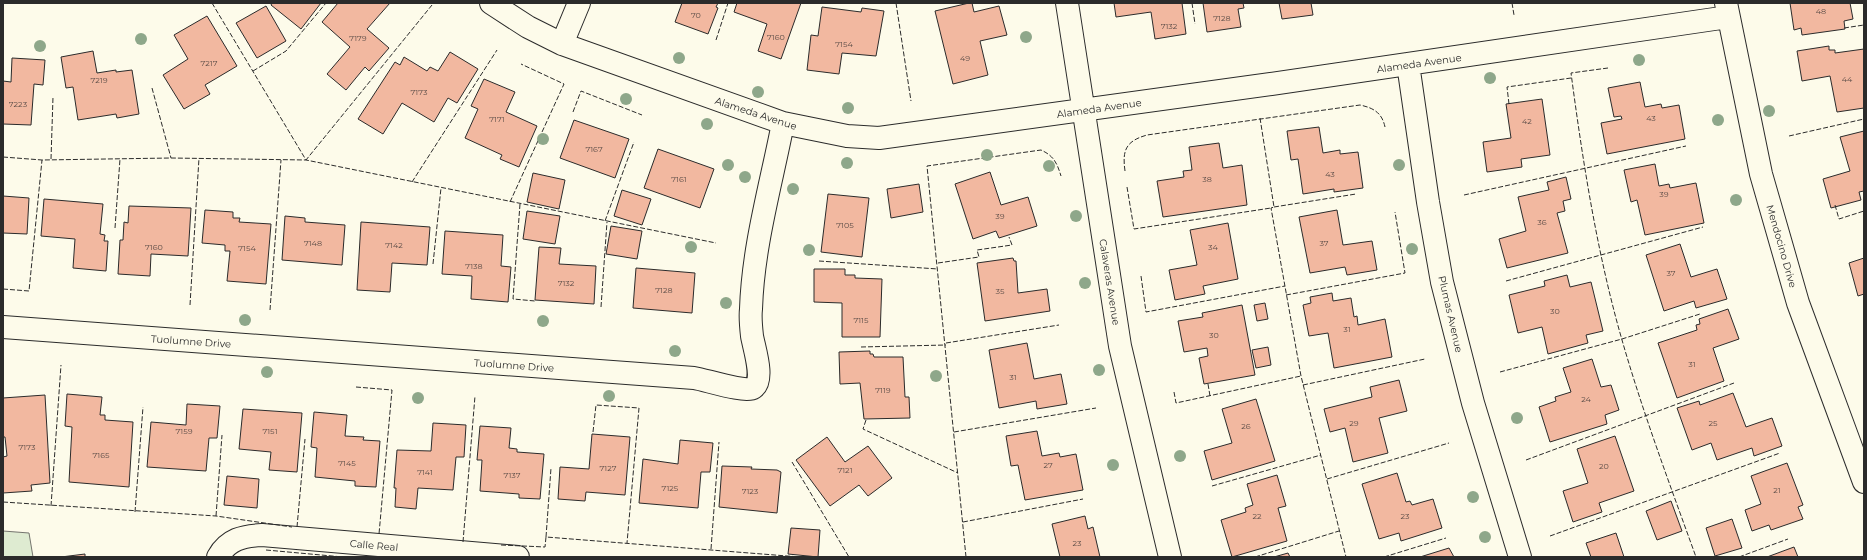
<svg xmlns="http://www.w3.org/2000/svg" width="1867" height="560" viewBox="0 0 1867 560" font-family="Montserrat,sans-serif">
  <style>
    .green { fill: #deebd1; stroke: #74746e }
    .building { fill: #f2b8a0; stroke: #2b2b2b }
    .lines { fill: none; stroke-linecap: round; stroke-linejoin: round }
    .minor-casing { stroke: #2b2b2b; stroke-width: 24 }
    .minor { stroke: #fdfbea; stroke-width: 22 }
    .fence { stroke: #2b2b2b; stroke-width: 1; stroke-dasharray: 5 2; stroke-linecap: butt }
    .tree { fill: #8ea78a }
    .labels { text-anchor: middle; stroke-width: 3; stroke-linejoin: round; paint-order: stroke }
    .number-label { font-size: 8px; fill: #5d4e48 }
    .street-label { font-size: 10px; fill: #2b2b2b; stroke: #fdfbea }
  </style>
  <rect width="100%" height="100%" fill="#fdfbea"/>
  <path class="green" d="M3,531L29,533L33,557H3Z"/>
  <path class="building" d="M272,3H321L301,29L271,5Z
    M338,3H390L367,29L389,48L369,71L365,67L346,90L327,74L350,47L322,22Z
    M682,3H718L716,7L718,8L708,34L675,22Z
    M737,3H801L781,59L758,51L767,24L734,12Z
    M969,3H972L974,12L999,6L1007,35L980,41L988,75L953,84L935,11Z
    M1114,3H1182L1186,34L1155,39L1151,12L1116,17Z
    M1203,3H1243L1244,8L1238,9L1241,27L1207,32Z
    M1279,3H1311L1313,15L1282,19Z
    M1790,3H1850L1853,19L1844,21L1845,29L1802,35L1801,28L1794,30Z
    M266,6L286,41L257,58L236,23Z
    M822,7L861,12L862,8L884,11L876,56L842,53L839,74L807,70L811,35L818,36Z
    M207,16L237,66L205,85L210,94L184,109L163,75L188,59L174,35Z
    M1829,46V50H1835V53L1864,49V108L1837,112L1830,76L1802,81L1797,51Z
    M93,51L97,73L116,70V72L132,70L139,114L117,118L116,114L78,120L73,87L66,88L61,57Z
    M450,52L478,69L457,103L448,98L434,122L402,103L383,134L358,119L395,62L400,65L404,57L427,71L430,67L438,71Z
    M12,58L45,60L43,85L34,84L31,125L3,124V81L11,82Z
    M484,79L515,92L506,112L537,126L519,167L500,159L502,155L465,138L478,109L471,106Z
    M1640,82L1645,107L1661,104L1662,108L1679,105L1685,139L1607,154L1601,123L1622,119L1621,116L1614,117L1608,88Z
    M1542,99L1550,155L1521,159L1522,167L1487,172L1483,142L1511,138L1506,104Z
    M574,120L629,139L615,178L560,158Z
    M1319,127L1323,153L1340,150V154L1358,152L1363,188L1334,192V189L1303,194L1298,159L1291,160L1287,131Z
    M1864,131V191L1859,192L1861,200L1831,208L1823,179L1850,171L1840,137Z
    M1219,143L1223,168L1242,165L1247,205L1163,217L1157,181L1184,177L1183,171L1192,170L1189,147Z
    M658,149L714,169L700,208L644,188Z
    M1655,164L1659,186L1669,184L1670,188L1696,183L1704,223L1645,235L1637,200L1631,202L1624,170Z
    M990,172L1001,205L1028,197L1037,226L999,238L996,231L973,239L955,184Z
    M533,173L565,180L559,209L527,202Z
    M1566,177L1571,199L1563,201L1565,211L1557,213L1568,253L1507,268L1499,239L1526,231L1518,197L1549,190L1547,182Z
    M919,184L923,212L891,218L887,189Z
    M622,190L651,199L642,225L614,216Z
    M828,194L869,198L862,257L821,252Z
    M3,196L29,198L27,234L3,233Z
    M44,199L103,204L100,234L105,235L104,241H108L106,271L73,268L75,239L41,236Z
    M129,206L191,208L188,256L151,254L150,276L118,274L120,240H123L124,222L128,223Z
    M205,210L233,212V218H240L239,222L271,224L266,284L227,281L230,251H225V245L202,243Z
    M1337,210L1343,245L1372,241L1377,270L1347,275L1345,267L1310,273L1299,217Z
    M527,211L560,216L555,244L523,239Z
    M285,216L305,218V222L345,225L342,265L282,260Z
    M361,222L430,227L427,265L392,263L390,292L357,290Z
    M1228,223L1238,279L1203,286L1205,294L1175,300L1169,270L1197,265L1190,230Z
    M611,226L642,231L637,259L606,254Z
    M445,231L503,235L501,266L511,267L508,302L471,299L472,276L442,274Z
    M1680,244L1691,277L1717,269L1727,299L1696,308L1694,301L1664,311L1646,255Z
    M539,247L561,248L559,264L596,266L594,304L535,300Z
    M1013,258L1014,261H1016L1018,293L1047,289L1050,311L985,321L977,263Z
    M1864,258V294L1858,296L1849,263Z
    M636,268L695,273L692,313L633,308Z
    M814,269H845V275H855V278L882,279L880,337H842V303L814,302Z
    M1567,275L1570,287L1591,282L1603,331L1586,335L1588,343L1548,354L1542,327L1518,333L1509,295L1545,286L1544,281Z
    M1332,293L1333,301L1351,298L1354,317L1357,316L1358,325L1385,319L1392,357L1334,368L1328,333L1309,336L1303,305L1311,303L1310,297Z
    M1265,303L1268,319L1257,321L1254,305Z
    M1242,305L1255,375L1204,384L1199,358L1208,356L1207,348L1184,352L1178,321L1203,317L1202,313Z
    M1728,309L1739,339L1713,348L1724,381L1677,398L1658,343L1697,330L1696,325L1700,324L1699,319Z
    M1027,343L1034,379L1061,374L1067,404L1037,409L1036,401L999,408L989,350Z
    M1268,347L1271,365L1256,368L1252,350Z
    M870,351V354H873L874,357H903L905,397H909L910,418L864,419L860,383L840,384L839,352Z
    M1592,359L1601,387L1611,385L1619,410L1605,415L1607,424L1550,442L1539,407L1556,401L1555,397L1571,392L1563,368Z
    M1399,380L1407,411L1379,418L1388,453L1353,462L1345,428L1330,432L1324,409L1372,397L1370,387Z
    M1733,393L1746,427L1772,418L1782,446L1754,456L1752,448L1717,460L1711,443L1692,450L1677,408L1699,401L1700,405Z
    M67,394L102,397L100,415H105V420L133,422L129,487L69,482L72,427L65,426Z
    M45,395L50,483L31,485L32,491L3,493V457L7,456L5,437H3V398Z
    M1256,399L1275,461L1212,480L1204,451L1232,443L1222,409Z
    M187,404L220,406L217,438H209L206,471L147,467L151,422L186,425Z
    M243,409L302,413L297,472L269,470L271,452L239,449Z
    M314,412L347,415L345,436L364,437L363,440L380,441L376,487L355,486V481L315,477L317,448L311,447Z
    M433,423L466,425L464,457H456L453,490L418,488L416,509L395,507L396,488H394L397,450L431,451Z
    M480,426L511,428L509,448L517,449V452L544,454L540,499L519,498V494L480,491L482,460H477Z
    M1037,431L1042,456L1059,453L1060,457L1076,454L1083,490L1025,500L1018,465L1011,466L1006,436Z
    M592,434L630,437L625,495L586,492L585,501L558,499L560,467L589,469Z
    M1615,436L1634,491L1599,503L1602,512L1573,522L1563,491L1588,483L1577,449Z
    M827,437L845,462L868,446L892,478L868,496L859,485L830,506L796,460Z
    M680,440L713,443L710,472H701L698,508L639,503L643,459L678,464Z
    M1787,463L1803,505L1798,507L1803,519L1771,530L1769,525L1752,531L1745,510L1761,504L1751,476Z
    M722,466L752,467L751,469L777,470L781,472L777,513L719,507Z
    M1397,473L1406,502L1410,501L1412,505L1433,499L1442,528L1401,541L1399,533L1379,539L1362,484Z
    M1277,475L1286,506L1278,508L1287,541L1232,557L1221,520L1246,512L1245,508L1253,505L1247,484Z
    M227,476L259,479L257,508L224,505Z
    M1671,501L1682,531L1657,540L1646,511Z
    M1085,516L1088,529L1093,527L1100,557H1060L1052,524Z
    M1732,519L1742,548L1715,556L1706,528Z
    M791,528L820,530L818,557L788,554Z
    M1616,533L1624,557H1591L1586,543Z
    M1794,547L1798,557H1767Z
    M1449,548L1454,557H1420Z
    M1288,553L1290,557H1274Z
    M85,554V557H61Z"/>
  <g class="lines">
    <defs>
      <path id="minor" d="M491,3L528,27L562,44L783,123L847,136L879,138L1271,84L1728,17
        M1067,3L1120,346L1170,557
        M1726,3L1761,174L1786,261L1798,303L1864,482
        M562,44L579,3
        M1408,64L1428,202L1442,282L1473,403L1520,557
        M3,327L694,378C706,380 746,393 753,388C765,380 754,348 752,336C751,327 750,317 751,309C753,246 771,185 783,123
        M218,557C228,539 243,536 262,535L518,557"/>
    </defs>
    <use href="#minor" class="minor-casing"/>
    <use href="#minor" class="minor"/>
    <path class="fence" d="M212,3L306,160L432,5
      M896,3L911,101
      M1192,3L1195,24
      M1512,3L1514,15
      M1844,28L1864,25
      M716,40L728,3
      M1608,68L1571,73C1583,163 1597,253 1622,340C1643,413 1670,485 1696,557
      M253,71L286,51L326,3
      M152,88L171,158
      M1509,104L1507,87L1571,78
      M573,112L581,91L642,115
      M1260,118L1274,207L1271,208L1301,376L1346,557
      M1789,136L1864,119
      M3,157L42,160L171,158L306,160L716,243
      M51,159L53,97
      M1125,171C1122,150 1126,141 1147,135L1360,105C1374,108 1382,113 1385,127
      M412,182L497,50
      M1127,187L1134,229L1271,208
      M1464,195L1686,146
      M510,202L564,84L521,64
      M520,204L513,299L535,301
      M1835,205L1839,219L1864,211
      M1274,207L1356,194
      M605,221L634,142
      M115,228L120,159
      M819,261L938,269
      M938,263L979,257L977,250L1012,245L1009,237
      M433,264L441,188
      M1141,276L1146,312L1285,286
      M1506,281L1703,227
      M3,289L29,291L42,160
      M1286,295L1405,273L1395,212
      M190,305L199,158
      M601,307L607,222
      M270,310L281,160
      M946,343L1059,325
      M861,347L946,345
      M1500,372L1622,339L1700,314
      M1208,384L1210,396
      M1303,385L1425,359
      M356,387L392,390L379,534
      M1174,392L1176,403L1301,376
      M866,420L863,429L958,473
      M593,432L596,405L639,408L627,543
      M954,432L1096,408
      M1526,460L1734,383
      M792,462L849,557
      M1327,479L1449,443
      M1212,486L1321,455
      M3,502L216,516L292,527
      M51,506L61,365
      M135,512L143,407
      M216,516L222,435
      M963,522L1083,499
      M297,527L305,439
      M1550,536L1780,453
      M546,537L551,468
      M463,542L475,396
      M501,545L545,547L546,537L800,557
      M711,549L719,442
      M266,550L343,557
      M966,557L927,166L1041,150C1054,156 1057,163 1061,176
      M1255,557L1339,531
      M1384,557L1446,538
      M1739,557L1788,539"/>
  </g>
  <g class="tree">
    <circle cx="1026" cy="37" r="6"/>
    <circle cx="141" cy="39" r="6"/>
    <circle cx="40" cy="46" r="6"/>
    <circle cx="679" cy="58" r="6"/>
    <circle cx="1639" cy="60" r="6"/>
    <circle cx="1490" cy="78" r="6"/>
    <circle cx="758" cy="92" r="6"/>
    <circle cx="626" cy="99" r="6"/>
    <circle cx="848" cy="108" r="6"/>
    <circle cx="1769" cy="111" r="6"/>
    <circle cx="1718" cy="120" r="6"/>
    <circle cx="707" cy="124" r="6"/>
    <circle cx="543" cy="139" r="6"/>
    <circle cx="987" cy="155" r="6"/>
    <circle cx="847" cy="163" r="6"/>
    <circle cx="728" cy="165" r="6"/>
    <circle cx="1399" cy="165" r="6"/>
    <circle cx="1049" cy="166" r="6"/>
    <circle cx="745" cy="177" r="6"/>
    <circle cx="793" cy="189" r="6"/>
    <circle cx="1736" cy="200" r="6"/>
    <circle cx="1076" cy="216" r="6"/>
    <circle cx="691" cy="247" r="6"/>
    <circle cx="1412" cy="249" r="6"/>
    <circle cx="809" cy="250" r="6"/>
    <circle cx="1085" cy="283" r="6"/>
    <circle cx="726" cy="303" r="6"/>
    <circle cx="245" cy="320" r="6"/>
    <circle cx="543" cy="321" r="6"/>
    <circle cx="675" cy="351" r="6"/>
    <circle cx="1099" cy="370" r="6"/>
    <circle cx="267" cy="372" r="6"/>
    <circle cx="936" cy="376" r="6"/>
    <circle cx="609" cy="396" r="6"/>
    <circle cx="418" cy="398" r="6"/>
    <circle cx="1517" cy="418" r="6"/>
    <circle cx="1180" cy="456" r="6"/>
    <circle cx="1113" cy="465" r="6"/>
    <circle cx="1473" cy="497" r="6"/>
    <circle cx="1485" cy="537" r="6"/>
  </g>
  <g class="labels">
    <g class="number-label">
      <text x="1821" y="14">48</text>
      <text x="696" y="18">70</text>
      <text x="1222" y="21">7128</text>
      <text x="1169" y="29">7132</text>
      <text x="776" y="40">7160</text>
      <text x="358" y="41">7179</text>
      <text x="844" y="47">7154</text>
      <text x="965" y="61">49</text>
      <text x="209" y="66">7217</text>
      <text x="1847" y="82">44</text>
      <text x="99" y="83">7219</text>
      <text x="419" y="95">7173</text>
      <text x="18" y="107">7223</text>
      <text x="1651" y="121">43</text>
      <text x="497" y="122">7171</text>
      <text x="1527" y="124">42</text>
      <text x="594" y="152">7167</text>
      <text x="1330" y="177">43</text>
      <text x="679" y="182">7161</text>
      <text x="1207" y="182">38</text>
      <text x="1664" y="197">39</text>
      <text x="1000" y="219">39</text>
      <text x="1542" y="225">36</text>
      <text x="845" y="228">7105</text>
      <text x="313" y="246">7148</text>
      <text x="1324" y="246">37</text>
      <text x="394" y="248">7142</text>
      <text x="154" y="250">7160</text>
      <text x="1213" y="250">34</text>
      <text x="247" y="251">7154</text>
      <text x="474" y="269">7138</text>
      <text x="1671" y="276">37</text>
      <text x="566" y="286">7132</text>
      <text x="664" y="293">7128</text>
      <text x="1000" y="294">35</text>
      <text x="1555" y="314">30</text>
      <text x="861" y="323">7115</text>
      <text x="1347" y="332">31</text>
      <text x="1214" y="338">30</text>
      <text x="1692" y="367">31</text>
      <text x="1013" y="380">31</text>
      <text x="883" y="393">7119</text>
      <text x="1586" y="402">24</text>
      <text x="1354" y="426">29</text>
      <text x="1713" y="426">25</text>
      <text x="1246" y="429">26</text>
      <text x="184" y="434">7159</text>
      <text x="270" y="434">7151</text>
      <text x="27" y="450">7173</text>
      <text x="101" y="458">7165</text>
      <text x="347" y="466">7145</text>
      <text x="1048" y="468">27</text>
      <text x="1604" y="469">20</text>
      <text x="608" y="471">7127</text>
      <text x="845" y="473">7121</text>
      <text x="425" y="475">7141</text>
      <text x="512" y="478">7137</text>
      <text x="670" y="491">7125</text>
      <text x="1777" y="493">21</text>
      <text x="750" y="494">7123</text>
      <text x="1257" y="519">22</text>
      <text x="1405" y="519">23</text>
      <text x="1077" y="546">23</text>
    </g>
    <g class="street-label">
      <text transform="translate(1419 63) rotate(-8)" y="4">Alameda Avenue</text>
      <text transform="translate(1099 108) rotate(-8)" y="4">Alameda Avenue</text>
      <text transform="translate(756 113) rotate(18)" y="4">Alameda Avenue</text>
      <text transform="translate(1782 246) rotate(74)" y="4">Mendocino Drive</text>
      <text transform="translate(1110 282) rotate(81)" y="4">Calaveras Avenue</text>
      <text transform="translate(1451 314) rotate(77)" y="4">Plumas Avenue</text>
      <text transform="translate(191 341) rotate(4)" y="4">Tuolumne Drive</text>
      <text transform="translate(514 365) rotate(4)" y="4">Tuolumne Drive</text>
      <text transform="translate(374 545) rotate(5)" y="4">Calle Real</text>
    </g>
  </g>
  <rect width="1867" height="560" fill="none" stroke="#2b2b2b" stroke-width="8"/>
</svg>
